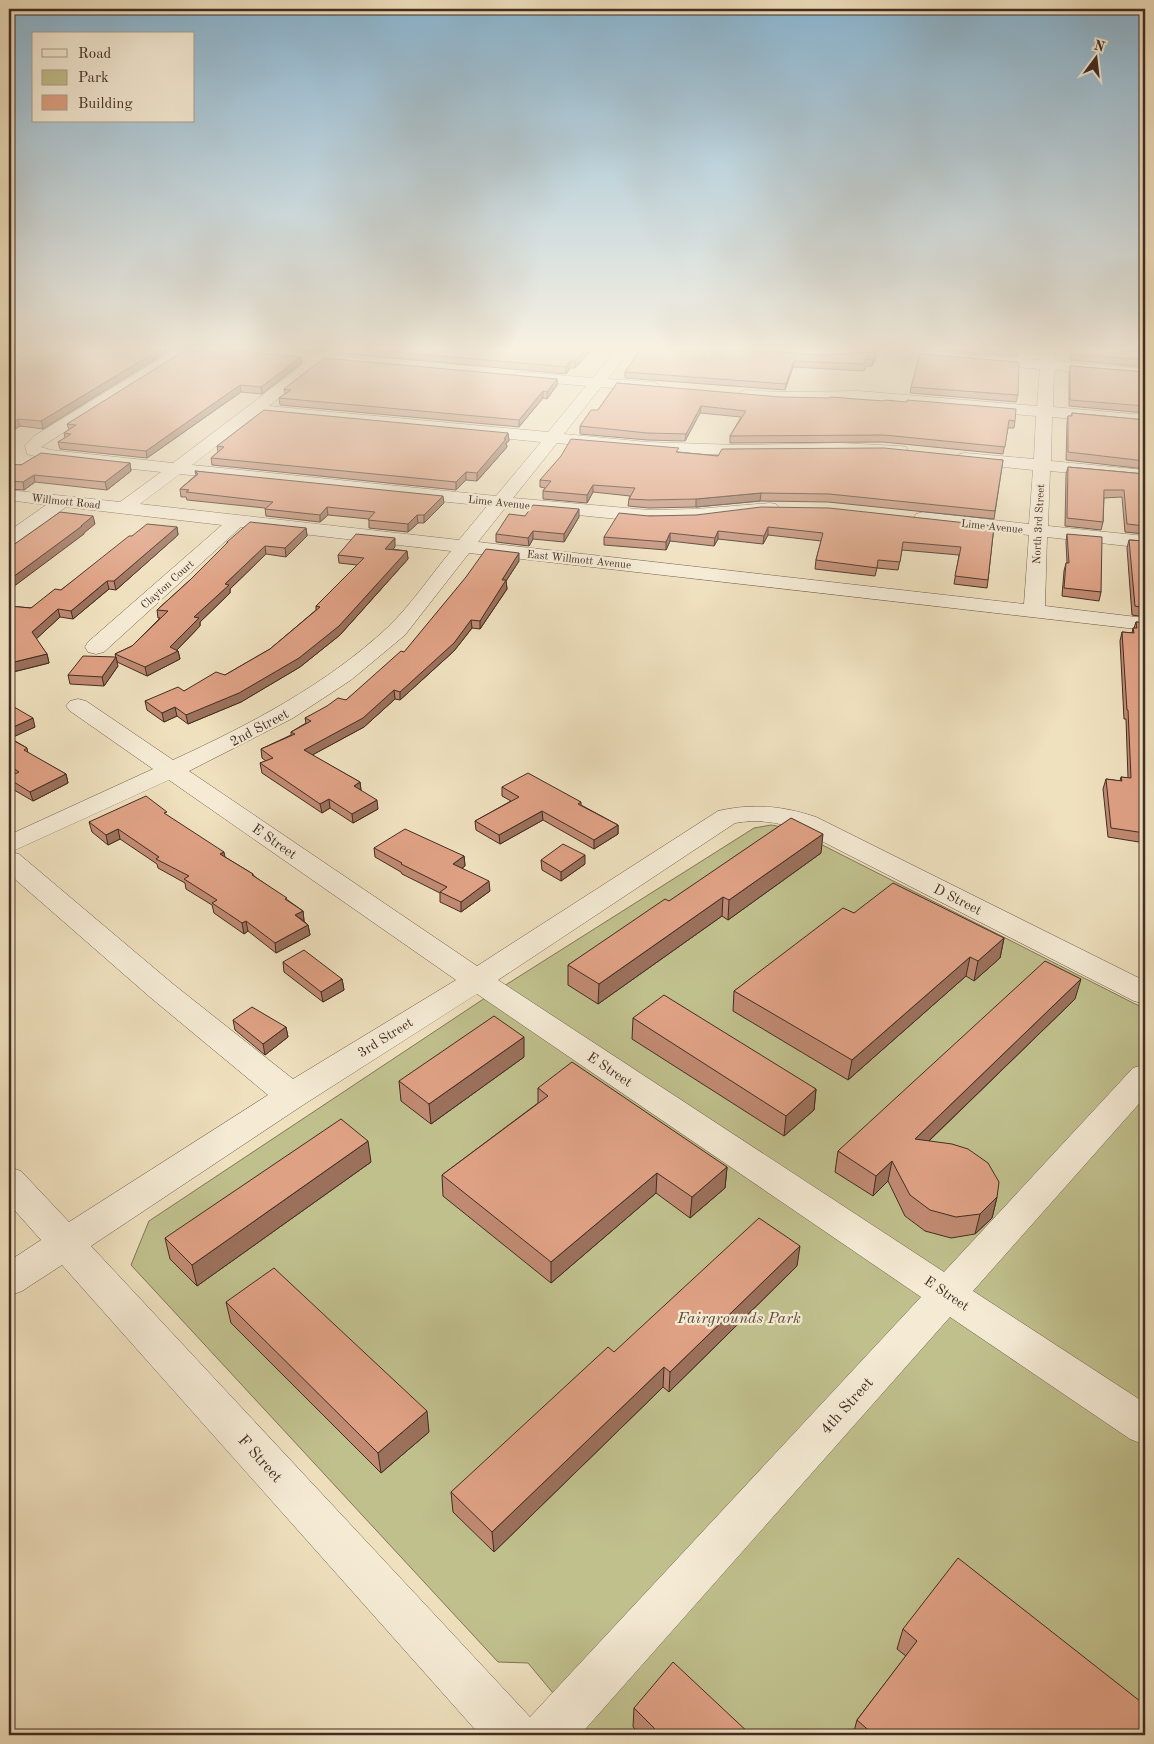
<svg xmlns="http://www.w3.org/2000/svg" width="1154" height="1744" viewBox="0 0 1154 1744" font-family="'Old Standard TT',serif">
  <style>
    .green { fill: #c0c08d; stroke: #817658 }
    .lines { fill: none; stroke-linecap: round; stroke-linejoin: round }
    .minor-casing { stroke: #6d5a4a; stroke-width: 1 }
    .minor { fill: #f5ebd5; fill-rule: evenodd }
    .wall { fill: #c08a72; stroke: #422d23 }
    .shaded-wall { fill: #9c715c; stroke: #422d23 }
    .building { fill: #dfa184; stroke: #422d23 }
    .labels { text-anchor: middle; stroke-width: 4.5; stroke-linejoin: round; paint-order: stroke }
    .far-street-label { font-size: 11px; fill: #422d23; stroke: #f5ebd5 }
    .street-label { font-size: 14px; fill: #422d23; stroke: #f5ebd5 }
    .near-park-label { font-size: 16px; font-style: italic; fill: #5b4a38; stroke: #f5ebd5 }
    .near-street-label { font-size: 16px; fill: #422d23; stroke: #f5ebd5 }
  </style>
  <rect width="100%" height="100%" fill="#efe0be"/>
  <filter id="stains"><feTurbulence type="fractalNoise" baseFrequency=".004" numOctaves="4"/><feColorMatrix values="0 0 0 0 .2 0 0 0 0 .09 0 0 0 0 .02 0 0 0 .5 -.17"/></filter>
  <radialGradient id="worn" r=".72"><stop offset=".6" stop-color="#630" stop-opacity="0"/><stop offset="1" stop-color="#630" stop-opacity=".3"/></radialGradient>
  <path class="green" d="M771,825L789,828L1145,1009V1735H588L528,1663L498,1662L131,1265L149,1221L485,998L754,828Z"/>
  <g class="lines">
    <defs>
      <path id="minor" d="M24,347H42L40,350L9,365V355Z
        M179,347H196L41,447L51,450L173,463L308,361L230,354L225,353L223,350L225,347L318,354L328,349L333,350L335,353L334,355L366,359L368,362L366,365L361,366L324,363L269,406L548,432L586,386L521,380L516,379L514,376L516,373L521,372L593,378L618,347H633L608,379L653,382L658,384L661,387L658,390L653,392L601,387L564,434L647,442L737,445L841,443L900,446L906,447L908,451L906,455L900,456L841,453L737,455L647,452L557,443L513,498L649,510L696,509L770,503L776,504L779,508L776,512L770,513L696,521L649,522L505,508L478,542L1024,604L1029,535L923,524L916,522L914,518L916,514L923,512L1029,524L1033,470L965,463L959,462L956,458L959,454L965,453L1034,459L1036,416L859,401L779,402L745,400L740,398L737,395L740,392L745,390L779,392L859,391L1037,406L1040,369L888,356L819,359L724,351L717,347H776L819,351L888,348L1040,360L1042,347H1054L1055,361L1145,369V377L1054,370L1053,407L1145,415V425L1052,417L1051,461L1145,470V480L1050,471L1048,526L1145,536V548L1047,537L1045,606L1145,618V630L469,553L405,635L351,680L293,718L189,771L477,966L718,811C753,803 783,806 816,817L1145,981V1004L1134,1001L798,829C777,822 757,819 735,823L498,980L944,1272L1133,1068L1145,1064V1097L973,1291L1145,1403V1445L1130,1439L950,1317L580,1735H480L62,1265L22,1291L9,1296V1261L41,1240L9,1204V1167L21,1171L69,1222L268,1095L151,998L9,874V835L153,769L70,711L66,706L70,701L78,699L86,701L173,760C249,725 326,685 388,627C411,605 431,575 451,551L241,527L104,652L96,654L88,652L85,647L88,642L222,525L66,507L16,544L9,546V531L46,505L9,500V490L120,502L161,472L49,460L27,454L25,445L34,436ZM258,414L541,442L496,496L192,465ZM180,474L487,506L459,540L140,504ZM169,780L456,980L293,1079L173,984L19,854L11,852ZM477,994L921,1297L530,1717L91,1246L303,1105Z"/>
    </defs>
    <use href="#minor" class="minor-casing"/>
    <use href="#minor" class="minor"/>
  </g>
  <path class="wall" d="M35,347L43,429L20,426L9,433Z
    M262,347H594L575,368H570L566,374L337,353L335,349L328,347L318,352Z
    M797,347H867L819,349Z
    M923,347H1021L1020,351H1019L1018,356L923,349Z
    M1070,347H1145V367L1070,360Z
    M639,348H737L736,349L820,355L876,352V358L872,366H866L864,371L793,367L785,390L625,378V372L638,353Z
    M301,357L302,363L262,394L241,392L147,458L60,449L58,442L65,438L64,433L69,430L67,424Z
    M1070,366L1145,372V413L1069,406V373Z
    M557,379V385L547,399L543,398L519,427L280,405L279,398L285,394L284,389Z
    M617,383L1015,421L1014,428H1008L1003,454L883,442L730,443V436L741,417L700,413L685,441L647,440L580,434V426L598,410Z
    M911,387L1018,395L1016,402L910,393Z
    M1072,413L1145,420V469L1066,460L1067,423L1068,416H1071Z
    M508,433L509,441L506,443L507,447L477,481L466,480L456,490L212,465L211,458L218,452L217,446Z
    M678,452L718,456L1003,460L994,519L828,502L760,501L696,507L649,508L628,506L629,499L630,496L593,492L587,503L543,499V491L545,488L540,487V480Z
    M130,463L131,471L107,490L35,482L24,490L9,489V465Z
    M1068,467L1145,474V534L1125,532L1122,497L1104,498L1103,522L1101,530L1065,526L1066,474Z
    M195,471L444,503L424,523H418L408,532L369,528V519L328,515L320,522L266,516L265,508L187,500L186,497H181L180,489L196,475Z
    M525,516L579,517L564,542L533,539L529,546L496,542V534Z
    M649,516L994,526L988,580L987,588L954,584L959,555L902,550L898,570L877,568L875,576L815,569L816,560L821,541L768,535L763,544L718,539L714,546L670,541L666,550L604,545V537Z
    M177,527L178,535L116,590L109,589L73,619L60,617L36,639L47,654L49,663L13,672L9,666V606L31,608L61,590L132,536Z
    M306,528L307,536L286,557L266,554L230,589V593L200,622V626L177,650L178,651L180,659L147,676L117,662L115,654L132,646L160,618H158L157,610L190,580L227,543V542Z
    M1067,534L1101,592L1099,601L1062,596L1064,571L1066,563H1067L1066,542Z
    M1129,540L1145,541V617L1132,615L1127,548Z
    M395,547L392,549L407,551L408,559L340,635L300,667L241,702L188,724L177,716L164,722L147,710L145,701L184,691L225,675L270,649L316,610V606L357,565L339,563L338,555Z
    M519,561L506,581L507,589L480,629L472,628L454,651L400,700L395,699L364,727L312,755L360,782L361,790L378,809L353,823L330,808L322,813L262,773L260,763L266,761L262,758L261,749L291,735V732L306,723L305,718L346,700L404,652Z
    M1136,622L1145,623V843L1108,837L1103,789L1106,779L1120,781L1121,777L1128,778L1126,719H1124L1120,641L1122,632L1132,633L1133,628H1134Z
    M118,666L104,686L70,684L68,675Z
    M9,704L35,727L10,738L27,748L28,753L66,774L68,783L33,801L9,787V777L12,775L9,773Z
    M502,787L581,802V805L618,825V834L594,849L543,820L500,844L476,830L475,821L511,801L502,796Z
    M168,816L225,857L253,874L254,876L303,911L304,921L308,925L310,935L276,953L248,931L244,934L214,913L212,905L186,889L185,883L158,868L157,864L120,839L108,845L92,832L89,822Z
    M374,848L464,856L465,866L462,868L490,891L461,912L440,902V893L402,874L401,872L375,857Z
    M821,853L728,920L722,916L598,1004L568,985V965L669,901Z
    M541,860L585,864L561,881L542,870Z
    M854,913L1004,938L1000,958L974,981L966,976L848,1080L733,1011L734,991Z
    M283,962L342,979L344,990L323,1002L284,972Z
    M1075,999L929,1141L997,1197L992,1218L975,1234L951,1238L925,1231L905,1216L888,1181L873,1196L835,1172L838,1151Z
    M633,1018L816,1089L814,1110L784,1136L632,1039Z
    M233,1020L286,1027L288,1037L265,1055L235,1030Z
    M524,1057L431,1124L401,1101L399,1081Z
    M538,1088L727,1167L725,1188L690,1218L656,1193L551,1283L443,1196L442,1175L538,1103Z
    M371,1162L197,1286L170,1259L165,1238Z
    M797,1266L669,1392L663,1387L494,1552L453,1512L451,1492L614,1352Z
    M226,1302L429,1432L381,1473L231,1323Z
    M903,1629L1145,1735H853L857,1720L906,1656L897,1649Z
    M634,1708L751,1735H641L633,1727Z"/>
  <path class="shaded-wall" d="M9,347H20L9,353Z
    M164,347H175L43,429L41,421Z
    M317,347H328L318,352Z
    M588,347H594L575,368V361Z
    M876,352V358L872,366L873,360Z
    M301,357L302,363L262,394L261,387Z
    M570,361V368L566,374V367Z
    M794,361L793,367L785,390L786,384Z
    M557,379V385L547,399V392Z
    M240,385L241,392L147,458L146,451Z
    M543,391V398L519,427V420Z
    M701,406L700,413L685,441L686,434Z
    M18,419L20,426L9,433V425Z
    M508,433L509,441L506,443L507,447L477,481V473Z
    M130,463L131,471L107,490L105,482Z
    M466,472V480L456,490V482Z
    M34,475L35,482L24,490L23,482Z
    M593,485V492L587,503V495Z
    M761,493L760,501L696,507V499Z
    M443,496L444,503L424,523V515Z
    M327,507L328,515L320,522V515Z
    M579,509V517L564,542V534Z
    M417,515L418,523L408,532V524Z
    M93,516L95,524L84,533V534L9,590V580Z
    M177,527L178,535L116,590L114,581Z
    M768,527V535L763,544L764,536Z
    M306,528L307,536L286,557L285,548Z
    M533,531V539L529,546L528,538Z
    M718,531V539L714,546L715,538Z
    M670,533V541L666,550V542Z
    M395,538V547L386,557L385,549Z
    M265,546L266,554L230,589V593L200,622V626L175,652L178,651L180,659L147,676L145,667L170,647L194,617L225,584Z
    M407,551L408,559L340,635L300,667L241,702L188,724L186,715Z
    M519,553V561L506,581L507,589L480,629V621L502,580Z
    M107,581L109,589L73,619L71,611Z
    M58,609L60,617L34,641L32,632Z
    M471,620L472,628L454,651L400,700V692Z
    M47,654L49,663L13,672L10,663Z
    M116,657L118,666L104,686L102,677Z
    M394,690L395,699L364,727L305,759L304,750Z
    M175,707L177,716L164,722L162,713Z
    M33,718L35,727L9,739V729Z
    M66,774L68,783L33,801L30,792Z
    M360,782L361,791L354,786Z
    M329,799L330,808L322,813L320,804Z
    M377,800L378,809L353,823L352,814Z
    M542,811L543,820L500,844L499,835Z
    M618,825V834L594,849V840Z
    M118,829L120,839L108,845L106,835Z
    M823,834L821,853L728,920L729,900Z
    M224,852L226,862L220,854Z
    M585,855V864L561,881V872Z
    M464,856L465,866L454,874L453,864Z
    M489,881L490,891L461,912V902Z
    M723,897L722,916L598,1004L599,984Z
    M303,911L304,921L295,915Z
    M246,921L248,931L244,934L242,923Z
    M308,925L310,935L276,953L275,943Z
    M1004,938L1000,958L974,981L978,961Z
    M970,957L966,976L848,1080L852,1060Z
    M342,979L344,990L323,1002L321,992Z
    M1081,979L1075,999L910,1159L915,1139Z
    M286,1027L288,1037L265,1055L263,1044Z
    M524,1037V1057L431,1124L429,1104Z
    M816,1089L814,1110L784,1136L786,1116Z
    M368,1141L371,1162L197,1286L192,1265Z
    M892,1161L888,1181L873,1196L876,1176Z
    M727,1167L725,1188L690,1218L692,1197Z
    M657,1173L656,1193L551,1283V1262Z
    M997,1197L992,1218L975,1234L980,1214Z
    M800,1246L797,1266L669,1392L670,1372Z
    M664,1367L663,1387L494,1552L492,1532Z
    M427,1411L429,1432L381,1473L378,1453Z"/>
  <path class="building" d="M35,347H164L41,421L18,419L9,425V359Z
    M190,347H198L301,357L261,387L240,385L146,451L58,442L71,434L64,433L76,425L67,424Z
    M338,347H588L575,361H570L566,367Z
    M640,347H730L737,348L736,349L820,355L876,352L873,360L866,359L865,364L794,361L786,384L625,372L641,349L639,348Z
    M982,347H1019V350Z
    M1071,347H1145V360L1071,354Z
    M920,354L1019,362L1018,395L911,387Z
    M324,358L557,379L547,392L543,391L519,420L279,398L291,390L284,389Z
    M1070,366L1145,372V406L1070,400Z
    M617,383L780,397L830,398V397L884,401L885,400L907,402V400L1016,409L1015,421L1009,420L1005,447L884,435L730,436L746,411L701,406L686,434L647,433L580,426L591,410H598Z
    M264,410L508,433L504,439H506L477,473L466,472L456,482L211,458L224,447L217,446Z
    M1072,413L1145,420V461L1068,452V416H1072Z
    M571,439L679,448L676,452L718,456L722,449L884,448L1003,460L995,511L829,494L761,493L696,499L649,500L629,499L635,488L593,485L587,495L543,491L551,481L540,480L561,456Z
    M41,453L130,463L105,482L34,475L23,482L9,481V465L10,464L21,465Z
    M1068,467L1145,474V526L1127,524L1124,490H1104L1103,522L1067,518Z
    M195,471L443,496L424,515H417L408,524L368,520L375,512L327,507L320,515L265,509L273,502L186,492L189,490L180,489L198,474Z
    M533,505L579,509L564,534L533,531L528,538L496,534L509,514L525,516Z
    M761,507L829,508L994,526L988,580L955,576L961,547L903,542L900,562L878,560L877,568L816,560L823,533L768,527L764,536L718,531L715,538L670,533L666,542L604,537L619,513L649,516L696,515Z
    M60,512L93,516L81,526H82L9,580V548Z
    M250,522L306,528L285,548L265,546L225,584L229,585L194,617L199,618L170,647L178,651L145,667L115,654L132,646L168,611L157,610L190,580L228,542H227Z
    M147,524L177,527L114,581H107L71,611L58,609L32,632L47,654L10,663L9,661V606L31,608L55,589L61,590L129,536H132Z
    M356,534L395,538L385,549L407,551L339,626L299,658L239,693L186,715L175,707L162,713L145,701L178,687L184,691L216,672L225,675L270,649L320,607L316,606L364,558L338,555Z
    M1067,534L1102,537L1101,592L1064,588L1066,563H1069Z
    M1129,540L1145,541V608L1135,606Z
    M486,549L519,553L502,580H506L480,621L471,620L454,643L400,692L394,690L363,718L304,750L360,782L354,786L377,800L352,814L329,799L320,804L260,763L273,758L261,749L295,734L291,732L311,721L305,718L327,706L338,698L346,700L401,651L404,652L466,577Z
    M1136,622L1145,623V833L1111,828L1106,779L1122,781L1121,777L1131,778L1128,710H1127L1122,632L1134,633L1133,628H1137Z
    M83,656L116,657L102,677L68,675Z
    M9,704L33,718L9,729Z
    M9,738L27,748L24,750L66,774L30,792L9,779V777L19,772L9,765Z
    M528,773L581,802L578,804L618,825L594,840L542,811L499,835L475,821L519,797L502,787Z
    M146,796L167,812L164,813L224,852L220,854L253,874L252,875L287,898L285,899L303,911L295,915L308,925L275,943L246,921L242,923L212,903L217,900L184,879L189,876L156,859L159,857L118,829L106,835L89,822Z
    M791,818L823,834L729,900L723,897L599,984L568,965L665,899L669,901Z
    M405,829L464,856L453,864L489,881L461,902L440,892L447,887L401,864L402,863L374,848Z
    M563,844L585,855L561,872L541,860Z
    M893,883L1004,938L978,961L970,957L852,1060L734,991L843,908L854,913Z
    M304,950L342,979L321,992L283,962Z
    M1045,961L1081,979L915,1139L952,1144L968,1149L988,1163L999,1182L997,1197L980,1214L956,1217L930,1210L910,1195L892,1161L876,1176L838,1151Z
    M664,995L816,1089L786,1116L633,1018Z
    M252,1007L286,1027L263,1044L233,1020Z
    M494,1016L524,1037L429,1104L399,1081Z
    M572,1062L727,1167L692,1197L657,1173L551,1262L442,1175L548,1096L538,1088Z
    M341,1119L368,1141L192,1265L165,1238Z
    M759,1218L800,1246L670,1372L664,1367L492,1532L451,1492L608,1347L614,1352Z
    M274,1268L427,1411L378,1453L226,1302Z
    M958,1558L1145,1705V1735H874L857,1720L917,1641L903,1629Z
    M673,1662L751,1735H661L634,1708Z"/>
  <linearGradient id="sky" x2="0" y2="1"><stop stop-color="#89b7d5"/><stop offset="0.59" stop-color="#f8f1e2"/><stop offset="1" stop-color="#f8f1e2" stop-opacity="0"/></linearGradient>
  <rect width="1154" height="591" fill="url(#sky)"/>
  <g class="labels">
    <g class="far-street-label">
      <text transform="translate(66 501) rotate(6)" y="4">Willmott Road</text>
      <text transform="translate(499 502) rotate(6)" y="4">Lime Avenue</text>
      <text transform="translate(1038 524) rotate(-87)" y="4">North 3rd Street</text>
      <text transform="translate(992 526) rotate(6)" y="4">Lime Avenue</text>
      <text transform="translate(579 559) rotate(6)" y="4">East Willmott Avenue</text>
      <text transform="translate(167 584) rotate(-42)" y="4">Clayton Court</text>
    </g>
    <g class="street-label">
      <text transform="translate(259 727) rotate(-28)" y="5">2nd Street</text>
      <text transform="translate(275 841) rotate(35)" y="5">E Street</text>
      <text transform="translate(958 899) rotate(27)" y="5">D Street</text>
      <text transform="translate(385 1037) rotate(-32)" y="5">3rd Street</text>
      <text transform="translate(610 1069) rotate(34)" y="5">E Street</text>
      <text transform="translate(947 1293) rotate(34)" y="5">E Street</text>
    </g>
    <g class="near-park-label">
      <text x="739" y="1323">Fairgrounds Park</text>
    </g>
    <g class="near-street-label">
      <text transform="translate(846 1405) rotate(-48)" y="6">4th Street</text>
      <text transform="translate(261 1458) rotate(48)" y="6">F Street</text>
    </g>
  </g>
  <rect width="1154" height="1744" fill="none" stroke="#efe0be" stroke-width="30"/>
  <rect x="10" y="10" width="1134" height="1724" fill="none" stroke="#422d23" stroke-width="2.5"/>
  <rect x="15" y="15" width="1124" height="1714" fill="none" stroke="#422d23"/>
  <rect x="32" y="32" width="162" height="90" fill="#f5ebd5" stroke="#ad9f8e"/>
  <rect x="42" y="49" width="25" height="8" fill="#f5ebd5" stroke="#ad9f8e"/>
  <text x="78" y="58" font-size="15" fill="#422d23">Road</text>
  <rect x="42" y="70" width="25" height="15" fill="#c0c08d" stroke="#ad9f8e"/>
  <text x="78" y="82" font-size="15" fill="#422d23">Park</text>
  <rect x="42" y="95" width="25" height="15" fill="#dfa184" stroke="#ad9f8e"/>
  <text x="78" y="108" font-size="15" fill="#422d23">Building</text>
  <g transform="translate(1096 58) rotate(15)" stroke="#f5ebd5" stroke-width="4" paint-order="stroke">
  <path d="M0-4L9 19L0 12L-9 19Z" fill="#422d23"/>
  <text y="-8" font-size="14" font-weight="bold" text-anchor="middle" fill="#422d23">N</text>
  </g>
  <rect width="100%" height="100%" filter="url(#stains)"/>
  <rect width="100%" height="100%" fill="url(#worn)"/>
</svg>
